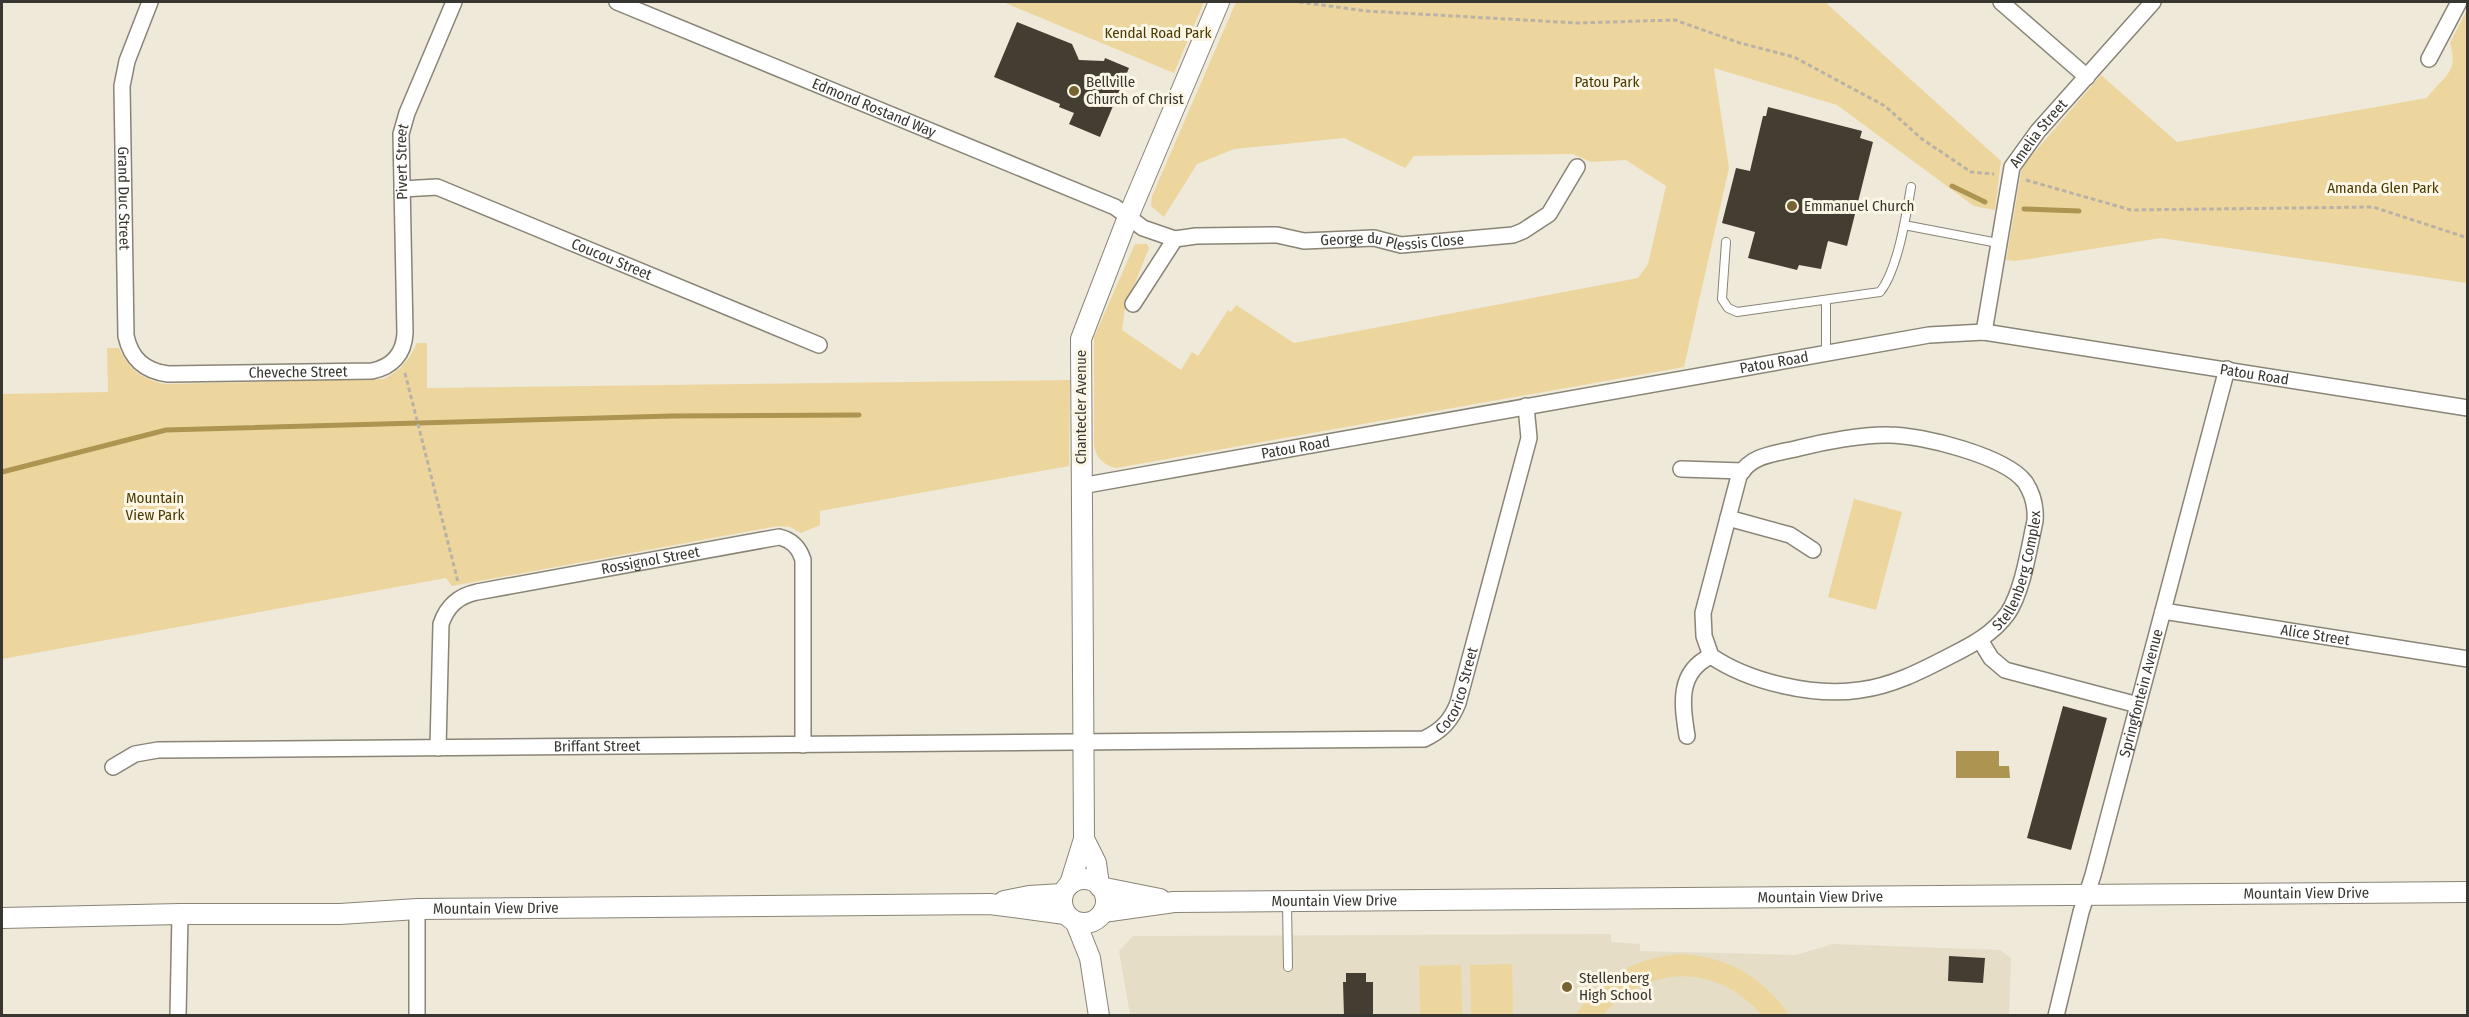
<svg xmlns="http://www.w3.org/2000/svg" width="2469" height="1017" viewBox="0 0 2469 1017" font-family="'Fira Sans Condensed',sans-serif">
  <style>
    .built { fill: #e5ddc6 }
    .green { fill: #ecd69e }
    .water { fill: #ad9451 }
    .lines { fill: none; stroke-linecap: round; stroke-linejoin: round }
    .stream { stroke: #ad9451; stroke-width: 5 }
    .building { fill: #433e31 }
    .service-casing { stroke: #898476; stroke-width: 10 }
    .minor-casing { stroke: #898476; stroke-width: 18 }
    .tertiary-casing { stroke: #898476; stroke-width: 22 }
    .path { stroke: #b8b3a6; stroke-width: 3; stroke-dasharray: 4.5 3; stroke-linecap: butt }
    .service { stroke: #fff; stroke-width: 8 }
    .minor { stroke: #fff; stroke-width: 15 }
    .tertiary { stroke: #fff; stroke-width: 20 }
    .poi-dot { fill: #756331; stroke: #fcf6e6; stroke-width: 2 }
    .labels { text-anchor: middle; stroke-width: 6; stroke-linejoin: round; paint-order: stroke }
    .park-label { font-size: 15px; fill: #4c3a01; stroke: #fcf6e6 }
    .poi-label { font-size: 15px; fill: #383630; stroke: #fcf6e6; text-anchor: start }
    .street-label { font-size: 15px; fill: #383630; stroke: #fcf6e6 }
  </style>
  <rect width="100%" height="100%" fill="#efe9d9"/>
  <path class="built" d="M1611,934V942L1640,944V951L1796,955L1833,944L2000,950L2011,958L2009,1015H1130L1119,951L1133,936Z"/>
  <path class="green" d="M1003,2H1204L1174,73Z
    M1236,2H1825L2001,161L1995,210L1974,206L1837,105L1714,68L1729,168L1684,367L1116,468C1103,465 1096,458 1094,445V337L1135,244H1147L1149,248L1125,308L1122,330L1181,370L1192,352L1198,356L1228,310L1231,312L1236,305L1294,343L1638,278L1648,264L1666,186L1626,160L1591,162L1573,154L1414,156L1405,168L1344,138L1234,149L1197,164L1164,217L1151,206L1152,196Z
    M2467,10V283L2161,238L2016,261L2006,260L2022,167L2101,75L2177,142L2427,98C2443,76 2459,74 2450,43Z
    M417,343H427V388L1070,380L1069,466L820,511V525L801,533L790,527L778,526L452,586L446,578L2,659V394L108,392L107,348H119C129,370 142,379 165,384L384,379C401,370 409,360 417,343Z
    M1854,499L1902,512L1876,610L1828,597Z
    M1682,954C1728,957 1763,977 1789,1015H1762C1716,963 1649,964 1603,1015H1576C1601,977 1636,957 1682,954Z
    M1512,964L1513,1015H1471L1470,965Z
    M1461,965L1462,1015H1420L1419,966Z"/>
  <path class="water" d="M1956,751H1999V766H2009L2010,778H1956Z"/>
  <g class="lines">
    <path class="stream" d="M1952,186L1985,202
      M2024,209L2079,211
      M2,472L166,430L672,416L859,415"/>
  </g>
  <path class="building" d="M1017,22L1072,44L1079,60L1104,61L1105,58L1129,68L1100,137L1069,124L1074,113L1059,107L1060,104L994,77Z
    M1768,107L1862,131L1860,138L1873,142L1847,246L1828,241L1821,269L1799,265L1797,270L1748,258L1755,232L1722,223L1736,168L1750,171L1763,116H1766Z
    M2063,706L2107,718L2071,850L2027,838Z
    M1949,956L1985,958L1983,983L1948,981Z
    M1346,973H1366V982H1373V1016H1344L1343,982H1346Z"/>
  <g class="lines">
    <defs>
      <path id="service" d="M1904,225L1998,243
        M1726,242L1722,299L1728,308L1737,312L1880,292C1898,269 1906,216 1911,187
        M1826,301V353
        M1287,903L1288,967"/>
      <g id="minor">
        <path id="s1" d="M150,2L127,61L122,86L126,336C131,359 145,371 168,374L372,371C392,367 404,354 405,333L401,134L407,113L454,2"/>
        <path id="s2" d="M617,2L1115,207L1143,228L1175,239L1196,236L1277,235L1304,241L1374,238L1401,245L1513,235L1523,231L1549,214L1577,167"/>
        <path d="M2001,2L2087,77"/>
        <path d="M2429,59L2459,2"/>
        <path id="s3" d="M402,189L437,187L819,345"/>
        <path d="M1133,304L1175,239"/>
        <path id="s4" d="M1984,332L2012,167L2038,131L2153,2"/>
        <path d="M1681,469L1743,471"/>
        <path id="s5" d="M1081,486L1929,335L1984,332L2468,408"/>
        <path d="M1728,518L1790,535L1813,550"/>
        <path id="s6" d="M2163,611L2468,659"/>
        <path d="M1980,640L1991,658L2005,670L2138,705"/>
        <path id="s7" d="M1687,736C1682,704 1677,672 1711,656C1749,682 1814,697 1860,690C1892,686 1921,671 1950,656C1972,645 1993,634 2008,613C2023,590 2029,548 2035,521C2036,507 2033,494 2025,482C2005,456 1922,435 1889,435C1864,434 1823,442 1799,448C1776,454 1751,454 1739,476L1703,613L1704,636L1711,656"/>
        <path id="s8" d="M438,748L441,624C447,606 458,596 477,592L779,537C792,540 799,547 803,560V745"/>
        <path id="s9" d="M113,767L135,754L158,750L1424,739C1441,731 1451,721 1458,703L1529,438L1526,406"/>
        <path d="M417,909V1016"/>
        <path d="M178,1016L180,914"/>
        <path id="s10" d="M2056,1016L2081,912L2093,875L2227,369"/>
      </g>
      <g id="tertiary">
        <path d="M1084,839L1096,863L1099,885"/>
        <circle cx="1084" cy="901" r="22"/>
        <path d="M1070,884L1084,839L1081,339L1128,217L1219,2"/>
        <path d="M1100,887L1160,899"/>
        <path d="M1004,901L1029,896L1062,894"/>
        <path id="s11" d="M1103,912L1174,902L2468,892"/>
        <path id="s12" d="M2,918L180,914H340L417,909L990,904L1065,914"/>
        <path d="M1076,923L1090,958L1099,1016"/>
      </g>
    </defs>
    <use href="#service" class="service-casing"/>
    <use href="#minor" class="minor-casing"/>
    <use href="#tertiary" class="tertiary-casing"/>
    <path class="path" d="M1299,2L1366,11L1577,23L1675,20L1740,43L1794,57L1885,106L1922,139L1971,172L1994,174
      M2026,180L2131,210L2373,207L2468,238
      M405,373L458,582"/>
    <use href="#service" class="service"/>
    <use href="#minor" class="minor"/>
    <use href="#tertiary" class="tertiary"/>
  </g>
  <g class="poi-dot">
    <circle cx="1074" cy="91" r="6"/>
    <circle cx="1792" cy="206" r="6"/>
    <circle cx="1567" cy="987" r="6"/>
  </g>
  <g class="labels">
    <g class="park-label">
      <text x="1158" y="38">Kendal Road Park</text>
      <text x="1607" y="87">Patou Park</text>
      <text x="2383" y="193">Amanda Glen Park</text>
      <text x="155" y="503">Mountain<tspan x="155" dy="17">View Park</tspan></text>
    </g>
    <g class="poi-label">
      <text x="1086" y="87">Bellville<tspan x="1086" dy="17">Church of Christ</tspan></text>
      <text x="1804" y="211">Emmanuel Church</text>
      <text x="1579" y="983">Stellenberg<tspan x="1579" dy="17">High School</tspan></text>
    </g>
    <g class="street-label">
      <text dy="5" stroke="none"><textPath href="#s2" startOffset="278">Edmond Rostand Way</textPath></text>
      <text dy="5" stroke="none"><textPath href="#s4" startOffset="210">Amelia Street</textPath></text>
      <text dy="5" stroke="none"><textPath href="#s1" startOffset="830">Pivert Street</textPath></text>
      <text dy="5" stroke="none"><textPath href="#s1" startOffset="201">Grand Duc Street</textPath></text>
      <text dy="5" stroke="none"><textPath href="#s2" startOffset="826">George du Plessis Close</textPath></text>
      <text dy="5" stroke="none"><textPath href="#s3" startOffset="224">Coucou Street</textPath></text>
      <text dy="5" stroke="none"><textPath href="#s5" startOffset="704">Patou Road</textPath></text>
      <text dy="5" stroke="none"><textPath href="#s1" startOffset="530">Cheveche Street</textPath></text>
      <text dy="5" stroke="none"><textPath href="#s5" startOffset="1190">Patou Road</textPath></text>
      <text transform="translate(1081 407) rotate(-90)" y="5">Chantecler Avenue</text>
      <text dy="5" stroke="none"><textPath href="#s5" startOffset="218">Patou Road</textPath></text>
      <text dy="5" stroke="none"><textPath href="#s8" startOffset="351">Rossignol Street</textPath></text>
      <text dy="5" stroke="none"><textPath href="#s7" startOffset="460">Stellenberg Complex</textPath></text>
      <text dy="5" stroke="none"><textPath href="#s6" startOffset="154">Alice Street</textPath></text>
      <text dy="5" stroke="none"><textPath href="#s9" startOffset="1377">Cocorico Street</textPath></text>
      <text dy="5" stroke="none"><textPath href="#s10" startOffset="334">Springfontein Avenue</textPath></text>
      <text dy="5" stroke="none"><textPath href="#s9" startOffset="488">Briffant Street</textPath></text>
      <text dy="5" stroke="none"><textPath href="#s11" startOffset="1204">Mountain View Drive</textPath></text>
      <text dy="5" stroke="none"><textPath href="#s11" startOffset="718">Mountain View Drive</textPath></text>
      <text dy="5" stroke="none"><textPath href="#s11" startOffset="232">Mountain View Drive</textPath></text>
      <text dy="5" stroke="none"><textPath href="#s12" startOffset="494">Mountain View Drive</textPath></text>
    </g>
  </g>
  <rect width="2469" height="1017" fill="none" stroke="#383630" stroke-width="6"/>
</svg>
